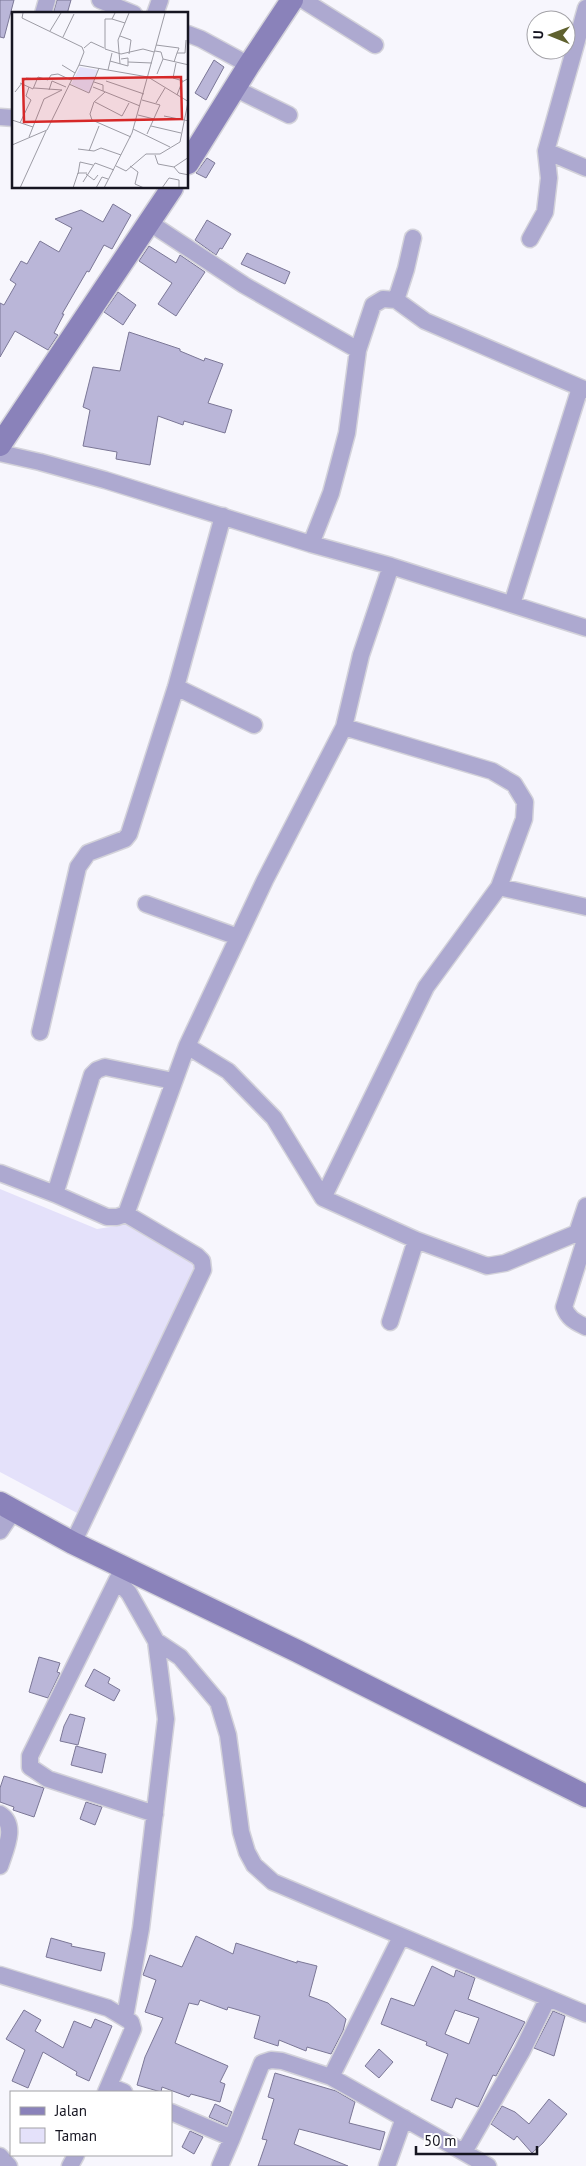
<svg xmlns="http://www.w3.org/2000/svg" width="586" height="2166" viewBox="0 0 586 2166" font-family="'PT Sans',sans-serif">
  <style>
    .green { fill: #e4e1fa }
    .building { fill: #bab6d8; stroke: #7b7796; fill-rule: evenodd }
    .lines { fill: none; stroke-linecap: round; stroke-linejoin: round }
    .street-casing { stroke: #d3d2da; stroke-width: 19 }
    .secondary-casing { stroke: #d3d2da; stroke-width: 25 }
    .street { stroke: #ada9d0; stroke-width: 16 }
    .secondary { stroke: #8a82ba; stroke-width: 22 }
    .inset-road { fill: none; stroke: #9d9ca5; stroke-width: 1 }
    .view { fill: #d62828; fill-opacity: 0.15; stroke: #d62828; stroke-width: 2.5 }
    .inset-edge { fill: none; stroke: #161521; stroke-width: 2.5 }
  </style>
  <rect width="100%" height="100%" fill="#f7f6fd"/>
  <path class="green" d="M0,1189L97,1229L136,1223L201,1256L79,1514L0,1472Z"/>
  <path class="building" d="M0,0H14L4,38L0,37Z
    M57,0H71L67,14H53Z
    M214,60L224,67L206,100L195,93Z
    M207,158L215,163L206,178L196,173Z
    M113,204L131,215L112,249L104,245L89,272L87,271L62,314H64L54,333L58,335L48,350L15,331L0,357V303L4,305L16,284L10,280L21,261L27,264L40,241L59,252L72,228L55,219L81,210L103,222Z
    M207,220L231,234L222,249L220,248L216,255L195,240Z
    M149,246L176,263L180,255L205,272L176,316L158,304L172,283L139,261Z
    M247,253L290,272L285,284L241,264Z
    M118,292L136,305L123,325L104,312Z
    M129,332L180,349V351L204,361L205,358L223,364L208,403L232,410L225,433L184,421L183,425L158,416L150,465L116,459L117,452L83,446L90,410L83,407L93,367L120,371Z
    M39,1657L60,1663L57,1672L60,1673L48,1698L29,1692Z
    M94,1669L110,1678L108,1683L120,1690L114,1701L85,1686Z
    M70,1714L85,1718L78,1745L60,1741L64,1726Z
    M76,1746L106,1754L102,1773L71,1765Z
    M4,1776L44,1788L34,1817L13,1810L14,1807L0,1802V1788Z
    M86,1802L102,1807L95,1825L80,1819Z
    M196,1936L233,1954L236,1943L297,1963V1961L317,1966L309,1996L328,2003L346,2019L343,2031L331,2054L307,2047L306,2051L279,2040L278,2046L254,2038L260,2016L228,2007L227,2010L200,2000L198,2005L189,2003L175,2043L228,2066L220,2082L225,2084L220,2102L191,2094L189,2097L162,2087L161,2092L137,2085L145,2057L163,2018L145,2012L156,1980L143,1975L150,1955L182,1967Z
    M51,1938L72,1944L71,1946L105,1953L101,1971L46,1957Z
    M432,1966L454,1977L456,1970L475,1978L468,1999L525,2022L496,2076L493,2075L478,2107L456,2098L452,2108L431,2100L448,2054L426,2045L427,2042L381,2024L391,1998L414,2006ZM455,2010L479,2018L469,2044L445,2034Z
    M24,2010L41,2020L35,2031L63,2048L74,2021L91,2028L95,2019L112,2026L89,2081L76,2075L77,2072L43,2052L28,2088L12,2081L25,2050L6,2039Z
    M553,2011L565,2016L554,2056L534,2048Z
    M379,2049L393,2062L379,2078L365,2066Z
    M275,2073L336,2091L355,2102L349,2123L385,2132L380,2150L299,2129L294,2144L348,2166H258L267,2140L262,2139L274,2099L268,2097Z
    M549,2099L567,2114L543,2143L532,2153L517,2136L514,2140L491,2124L502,2106L515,2112L529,2124Z
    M215,2104L232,2112L227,2125L209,2117Z
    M190,2131L203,2137L194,2154L182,2147Z"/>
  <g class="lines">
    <defs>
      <path id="street" d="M100,0L134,14
        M303,0L375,45
        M43,14L47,0
        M155,14L160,0
        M188,34L201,39L249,65
        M234,88L289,115
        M0,117L14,118
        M546,151L586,168
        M150,223L244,285L358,350
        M530,239L545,212L549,178L546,151L586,8
        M396,300L406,269L413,238
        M0,453L40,462L105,480L311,544L391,566L586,628
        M311,544L331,493L347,433L358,350L373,305L383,299L396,300L425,321L586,390
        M512,604L580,388
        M176,687L254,725
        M499,887L586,907
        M146,904L238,937
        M40,1032L78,867L88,853L125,839L129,834L176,687L223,516
        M187,1046L228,1071L274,1118L323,1198L416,1240L487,1266L505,1263L577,1233L586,1206
        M0,1173L55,1194L107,1217H117L126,1214L187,1046L265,880L344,727L361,655L391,566
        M55,1194L92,1075L97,1070L105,1067L173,1081
        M323,1198L426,987L499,887L524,819L525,802L514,784L492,771L344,727
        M586,1237L564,1307C568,1319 576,1322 586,1327
        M390,1322L416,1240
        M0,1531L14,1510
        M73,1543L203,1270L202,1261L197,1256L126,1214
        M117,1580L30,1756V1767L48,1779L155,1814
        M156,1641L180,1657L218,1702L228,1735L241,1832L247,1852L254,1865L273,1882L586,2014
        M0,1814C18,1825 5,1850 0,1866
        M0,1975L108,2008L131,2022L133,2029L106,2092
        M125,2017L141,1928L166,1719L156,1641L129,1593L117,1580L125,1568
        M331,2077L401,1937
        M109,2086L124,2092
        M171,2112L232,2138L262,2063L271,2060L282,2061L331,2077L488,2166
        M464,2152L522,2051L548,1998
        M0,2156L9,2166
        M70,2166L76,2155
        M220,2166L232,2138
        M387,2166L404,2118"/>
      <path id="secondary" d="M188,163L249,65L292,0
        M0,445L172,188
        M0,1503L73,1543L297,1651L586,1796"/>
    </defs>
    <use href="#street" class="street-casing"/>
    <use href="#secondary" class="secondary-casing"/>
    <use href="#street" class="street"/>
    <use href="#secondary" class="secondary"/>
  </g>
  <g transform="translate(12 12)">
    <rect width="176" height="176" fill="#f7f6fd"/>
    <path d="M68,55L86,58L78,81L59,72Z" fill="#e4e1fa"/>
    <path class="inset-road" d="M11,1L10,6L70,35L72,40L67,53L136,65L177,90M103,1L100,7L113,11M100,7H93V37L109,42L131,37L142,40M38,19L49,1M108,24L119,28L117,42M51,25L62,2M144,33L167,36L165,41M72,36L79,30L92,36M143,39L149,40L151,47L177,53M98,49L116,54V46L109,47M116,50L140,51M162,50L165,41H173L174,28M164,51L161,66L171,69M108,52L106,28L117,1M50,53L63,61M96,58L100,41M145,62L151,47M94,69L132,82M82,70L91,73V79M8,71L21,77L26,65L36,68L39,63L46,62L59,68M57,72L77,81L87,56M81,75L128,94M22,76L50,78M37,78L40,69L54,75M3,80L14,66L25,67M93,80L82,90L78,102L80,108L119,125M165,83L170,70L177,66M130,88L148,93L135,122M83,90L110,104L117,91M144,91L153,76M126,103L142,107M152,104L177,109M0,108L21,115M8,111L19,88L14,84L17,75M139,114L169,121M121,117L158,135M17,125L32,87L50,78M0,133L35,118L67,53M66,137L82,139L89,136L109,143M77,139L87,114M143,143L146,152L162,155M177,145L162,155L167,161L177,163M104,154L114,159L134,142H148L168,130L176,90M118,154L126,160L123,172L132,176M66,162L68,150L81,153M74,162L82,168L86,163M71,170L83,151L102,158M8,176L34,119M61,176L66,161H75M84,176L90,165L96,167M92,176L120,121L153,1M150,176L157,166L167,168V176"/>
    <path class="view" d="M169,65L170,107L12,110L11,67Z"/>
    <rect width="176" height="176" class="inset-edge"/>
  </g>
  <rect x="10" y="2091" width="162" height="65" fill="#ffffff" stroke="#a2a1a6"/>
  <rect x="20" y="2107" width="25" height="8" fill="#8a82ba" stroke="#a2a1a6"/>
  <text x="55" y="2116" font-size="15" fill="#161521">Jalan</text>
  <rect x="20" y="2128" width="25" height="15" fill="#e4e1fa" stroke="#a2a1a6"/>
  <text x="55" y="2141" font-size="15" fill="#161521">Taman</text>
  <g transform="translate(551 35) rotate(271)"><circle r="24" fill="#ffffff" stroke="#a2a1a6"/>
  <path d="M0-4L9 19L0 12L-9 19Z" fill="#5f612e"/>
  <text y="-8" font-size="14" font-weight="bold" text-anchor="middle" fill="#161521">U</text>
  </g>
  <path d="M416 2146v8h121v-8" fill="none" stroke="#161521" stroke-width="2.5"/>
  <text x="424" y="2146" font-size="15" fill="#161521" stroke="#ffffff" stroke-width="4" paint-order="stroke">50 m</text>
</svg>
